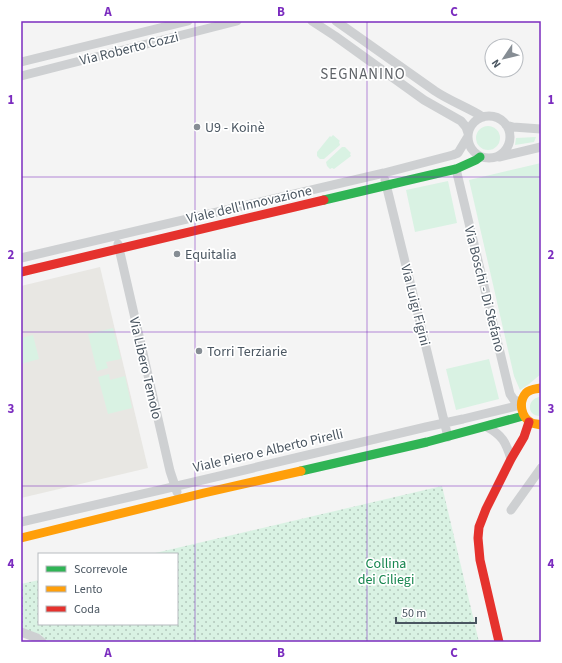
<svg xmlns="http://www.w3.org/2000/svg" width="562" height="663" viewBox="0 0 562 663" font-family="'Source Sans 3',sans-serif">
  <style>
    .commercial { fill: #e8e7e3 }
    .green { fill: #d9f2e3 }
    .park { fill: url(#park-dots) }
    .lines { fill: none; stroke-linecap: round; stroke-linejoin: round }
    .street { stroke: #ced0d2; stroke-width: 9 }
    .fast { stroke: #30b455; stroke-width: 9 }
    .slow { stroke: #ff9f0a; stroke-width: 9 }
    .jam { stroke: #e5322d; stroke-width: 9 }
    .grid { fill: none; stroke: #7b2cbf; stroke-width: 1; stroke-opacity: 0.55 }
    .poi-dot { fill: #868d94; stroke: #fff; stroke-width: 1.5 }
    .labels { text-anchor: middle; stroke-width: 3.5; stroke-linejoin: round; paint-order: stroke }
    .street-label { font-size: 14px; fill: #4a5661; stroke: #fff }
    .poi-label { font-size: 14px; fill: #4a5661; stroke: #fff; text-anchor: start }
    .park-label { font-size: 14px; fill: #17864f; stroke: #fff }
    .neighbourhood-label { font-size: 15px; letter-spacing: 1px; fill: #5f6368; stroke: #fff }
    .neatline { fill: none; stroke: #7b2cbf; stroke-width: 1.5 }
    .grid-label { font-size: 13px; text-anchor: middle; font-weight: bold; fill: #7b2cbf }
  </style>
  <defs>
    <pattern id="park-dots" width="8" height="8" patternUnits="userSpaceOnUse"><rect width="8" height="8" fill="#d9f2e3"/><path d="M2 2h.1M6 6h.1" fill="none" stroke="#b2c7bb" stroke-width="1.8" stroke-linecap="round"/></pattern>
  </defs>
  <rect width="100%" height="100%" fill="#f4f4f4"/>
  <path class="commercial" d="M100,267L148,468L21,498V286Z"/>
  <path class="green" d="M476 138a12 12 0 1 1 24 0a12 12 0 1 1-24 0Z
    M333,135L340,141L339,142L340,145L324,159H320L317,156V152L330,136L331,137Z
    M536,137L534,142L515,145L516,138Z
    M342,147H345L351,153L350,154L351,156L334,169L332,168L330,169L327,166L326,162Z
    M541,163V374L529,384L520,390L514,376L469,180Z
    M448,181L457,223L415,232L406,190Z
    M113,328L121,359L106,362L108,368L97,371L88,334Z
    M33,335L39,359L21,364V338Z
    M489,359L499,399L456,410L446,369Z
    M109,374L110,380L125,376L132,408L108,414L98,377Z
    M539,397L541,398V416C527,417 526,400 539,397Z"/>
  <path class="park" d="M442,486L479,642H47L41,635L21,628V584L39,580V624H177V554H151Z"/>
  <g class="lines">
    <path class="street" d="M312,21L335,36L424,100L461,121L466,127L468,133
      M336,21L435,91C450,101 467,107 483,117
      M21,62L188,21
      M21,76L237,21
      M468 137a21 21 0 1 1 42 0a21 21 0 1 1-42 0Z
      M506,125L513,127L541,129
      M499,157L541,147
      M456,169L510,394L514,400L521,402
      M385,180L448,437
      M118,244L170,471L177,492
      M21,258L384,173L453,155L458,153L467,138
      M487,427C502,435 506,442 511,459
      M511,510L541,468
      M21,522L160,490L426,427L463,419L521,405
      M21,632L37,638L42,642"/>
    <path class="fast" d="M324,200L456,169L476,160L480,157
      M301,471L427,442L523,416"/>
    <path class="slow" d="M541,388C536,389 530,389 526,393C518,402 521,418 532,423C534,424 538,424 541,425
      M21,538L204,493L301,471"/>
    <path class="jam" d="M21,272L324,200
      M499,642L480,560L478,538L479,527L486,509L511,459L524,437L529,422"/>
  </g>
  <path class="grid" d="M195,21V642M367,21V642M21,177H541M21,332H541M21,486H541"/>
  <g class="poi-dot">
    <circle cx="197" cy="127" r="4"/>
    <circle cx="177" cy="254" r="4"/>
    <circle cx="199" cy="351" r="4"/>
  </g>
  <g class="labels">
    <g class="street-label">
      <text transform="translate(129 48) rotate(-14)" y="5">Via Roberto Cozzi</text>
      <text transform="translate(249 204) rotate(-13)" y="5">Viale dell'Innovazione</text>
      <text transform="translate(485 289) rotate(76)" y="5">Via Boschi - Di Stefano</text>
      <text transform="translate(416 305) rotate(76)" y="5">Via Luigi Figini</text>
      <text transform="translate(146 368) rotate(77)" y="5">Via Libero Temolo</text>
      <text transform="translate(268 450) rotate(-13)" y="5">Viale Piero e Alberto Pirelli</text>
    </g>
    <g class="poi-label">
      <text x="205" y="132">U9 - Koinè</text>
      <text x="185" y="259">Equitalia</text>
      <text x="207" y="356">Torri Terziarie</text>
    </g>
    <g class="park-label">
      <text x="386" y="568">Collina<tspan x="386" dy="16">dei Ciliegi</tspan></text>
    </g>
    <g class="neighbourhood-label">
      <text x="363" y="79">SEGNANINO</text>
    </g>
  </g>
  <rect width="562" height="663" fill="none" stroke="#ffffff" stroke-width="44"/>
  <rect x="38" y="553" width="140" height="72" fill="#ffffff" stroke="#b7bbc0"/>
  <rect x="46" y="566" width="20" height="6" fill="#30b455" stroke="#b7bbc0"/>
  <text x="74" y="573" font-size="12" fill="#4a5661">Scorrevole</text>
  <rect x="46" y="586" width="20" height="6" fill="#ff9f0a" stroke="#b7bbc0"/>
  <text x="74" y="593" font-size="12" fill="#4a5661">Lento</text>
  <rect x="46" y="606" width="20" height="6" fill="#e5322d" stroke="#b7bbc0"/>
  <text x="74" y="613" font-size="12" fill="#4a5661">Coda</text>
  <g transform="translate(504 58) rotate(235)"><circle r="19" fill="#ffffff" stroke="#b7bbc0"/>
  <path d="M0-3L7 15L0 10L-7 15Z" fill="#868d94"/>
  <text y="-6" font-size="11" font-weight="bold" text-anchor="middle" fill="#4a5661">N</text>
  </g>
  <path d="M396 617v6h80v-6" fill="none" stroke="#4a5661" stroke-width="2"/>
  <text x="402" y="617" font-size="12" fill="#4a5661" stroke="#ffffff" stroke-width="3" paint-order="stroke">50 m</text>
  <rect x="22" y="22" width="518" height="619" class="neatline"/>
  <g class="grid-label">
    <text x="108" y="16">A</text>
    <text x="281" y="16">B</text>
    <text x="454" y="16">C</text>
    <text x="11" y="104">1</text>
    <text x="551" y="104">1</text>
    <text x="11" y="259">2</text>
    <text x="551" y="259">2</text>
    <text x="11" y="413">3</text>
    <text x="551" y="413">3</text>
    <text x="11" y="568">4</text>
    <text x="551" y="568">4</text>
    <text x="108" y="657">A</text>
    <text x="281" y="657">B</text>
    <text x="454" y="657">C</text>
  </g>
</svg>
